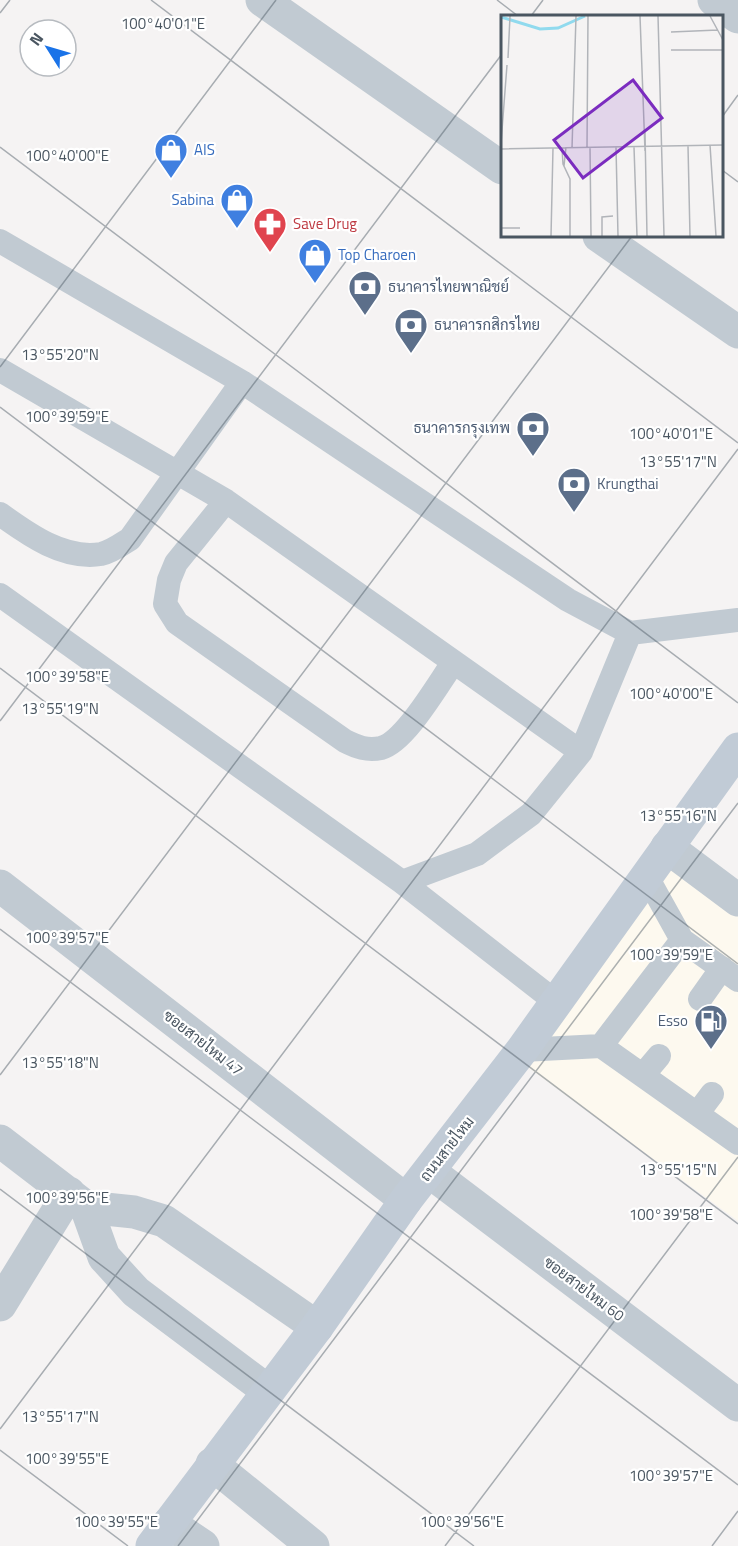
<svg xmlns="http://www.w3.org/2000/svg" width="738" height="1546" viewBox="0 0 738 1546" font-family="'Titillium Web',Sarabun,sans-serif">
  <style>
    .commercial { fill: #fdf9ef }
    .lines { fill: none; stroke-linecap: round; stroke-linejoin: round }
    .service { stroke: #c1cad2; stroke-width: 24 }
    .minor { stroke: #c1cad2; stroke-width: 33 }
    .secondary { stroke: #c1cbd6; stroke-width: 33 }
    .ticks { fill: none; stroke: #4a5661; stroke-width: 1.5; stroke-opacity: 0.45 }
    .labels { text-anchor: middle; stroke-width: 4.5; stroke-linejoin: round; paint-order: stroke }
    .shop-label { font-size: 15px; fill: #366cbe; stroke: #fff; text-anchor: start }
    .health-label { font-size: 15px; fill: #be3a42; stroke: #fff; text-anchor: start }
    .service-label { font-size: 15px; fill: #4e5e75; stroke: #fff; text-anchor: start }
    .street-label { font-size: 15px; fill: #4a5661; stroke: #fff }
    .inset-river { fill: none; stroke: #90daee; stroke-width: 3 }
    .inset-road { fill: none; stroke: #b1b4b9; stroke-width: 1.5 }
    .view { fill: #7b2cbf; fill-opacity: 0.15; stroke: #7b2cbf; stroke-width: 3 }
    .inset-edge { fill: none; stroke: #4a5661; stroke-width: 3 }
    .ticks-label { font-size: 15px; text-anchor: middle; fill: #4a5661; stroke: #fff; stroke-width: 4.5; stroke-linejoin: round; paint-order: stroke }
  </style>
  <rect width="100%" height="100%" fill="#f5f3f3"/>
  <path class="commercial" d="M667,847L738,897V1221L511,1055Z"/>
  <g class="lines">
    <path class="service" d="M0,241L242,382L568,600L630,633L738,620
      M0,370L226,501L581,752
      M226,501L176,563L169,580L165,604L177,623L345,741C357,747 367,751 381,748C405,742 438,684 453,663
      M0,514C29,535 64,560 101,554C111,552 122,544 130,539L242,382
      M0,595L402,882L556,1002
      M647,877L682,940L738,980
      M402,882L477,854L531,814L581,752L630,633
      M700,999L722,968
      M601,1046L682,940
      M522,1050L601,1046L738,1143
      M643,1075L659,1056
      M697,1114L712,1094"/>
    <path class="minor" d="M262,0L502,168
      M714,0L738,17
      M599,236L738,332
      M667,847L738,900
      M0,886L406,1200
      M0,1141L86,1207L104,1257L136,1292L268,1391
      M430,1172L738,1405
      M86,1207L134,1212L164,1221L317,1327
      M0,1305L69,1193
      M212,1464L313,1546
      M169,1523L203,1546"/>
    <path class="secondary" d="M152,1546L317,1327L406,1200L522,1050L738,749"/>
  </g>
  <path class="ticks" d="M151,0L738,443M497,0L518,16M0,13L10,0M531,16L543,0M722,117L738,95M0,147L738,703M722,170L738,182M0,367L276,0M0,407L738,964M0,668L738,1224M0,721L502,54M0,929L738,1485M0,1075L632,236M0,1189L474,1546M0,1429L738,449M0,1450L128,1546M178,1546L738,803M445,1546L738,1157M712,1546L738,1511"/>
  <defs>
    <symbol id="shop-pin" viewBox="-11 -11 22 30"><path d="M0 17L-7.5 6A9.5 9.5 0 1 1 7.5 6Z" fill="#3f7fe0" stroke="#fff"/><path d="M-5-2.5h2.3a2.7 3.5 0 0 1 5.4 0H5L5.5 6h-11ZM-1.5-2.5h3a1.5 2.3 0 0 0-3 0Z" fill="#fff"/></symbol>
    <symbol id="pharmacy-pin" viewBox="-11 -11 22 30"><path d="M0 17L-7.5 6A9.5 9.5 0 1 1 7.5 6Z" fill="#e0444e" stroke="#fff"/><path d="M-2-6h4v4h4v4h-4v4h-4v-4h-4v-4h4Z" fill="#fff"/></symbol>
    <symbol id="bank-pin" viewBox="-11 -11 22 30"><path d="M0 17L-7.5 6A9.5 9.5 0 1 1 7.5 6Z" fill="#5c6f8a" stroke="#fff"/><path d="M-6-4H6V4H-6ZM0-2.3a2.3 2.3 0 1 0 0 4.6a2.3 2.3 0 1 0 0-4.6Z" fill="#fff"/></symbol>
    <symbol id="fuel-pin" viewBox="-11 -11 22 30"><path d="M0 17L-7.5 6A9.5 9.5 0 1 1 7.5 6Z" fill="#5c6f8a" stroke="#fff"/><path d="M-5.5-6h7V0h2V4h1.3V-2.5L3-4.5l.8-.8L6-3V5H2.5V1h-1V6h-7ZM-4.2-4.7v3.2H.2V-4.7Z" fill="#fff"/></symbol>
  </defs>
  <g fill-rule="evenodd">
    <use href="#shop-pin" x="152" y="131" width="38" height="52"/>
    <use href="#shop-pin" x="218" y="181" width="38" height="52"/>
    <use href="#pharmacy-pin" x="251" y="205" width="38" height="52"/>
    <use href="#shop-pin" x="296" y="236" width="38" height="52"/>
    <use href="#bank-pin" x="346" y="268" width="38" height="52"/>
    <use href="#bank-pin" x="392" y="306" width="38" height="52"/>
    <use href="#bank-pin" x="514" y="409" width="38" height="52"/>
    <use href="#bank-pin" x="555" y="465" width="38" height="52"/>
    <use href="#fuel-pin" x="692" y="1002" width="38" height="52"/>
  </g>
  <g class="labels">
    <g class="shop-label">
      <text x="194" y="155">AIS</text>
      <text x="214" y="205" text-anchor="end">Sabina</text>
      <text x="338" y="260">Top Charoen</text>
    </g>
    <g class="health-label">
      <text x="293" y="229">Save Drug</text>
    </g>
    <g class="service-label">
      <text x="388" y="292">ธนาคารไทยพาณิชย์</text>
      <text x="434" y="330">ธนาคารกสิกรไทย</text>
      <text x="510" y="433" text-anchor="end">ธนาคารกรุงเทพ</text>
      <text x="597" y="489">Krungthai</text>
      <text x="688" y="1026" text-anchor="end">Esso</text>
    </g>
    <g class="street-label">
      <text transform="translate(203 1043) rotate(38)" y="5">ซอยสายไหม 47</text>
      <text transform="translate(447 1149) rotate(-52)" y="5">ถนนสายไหม</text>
      <text transform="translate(584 1289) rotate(37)" y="5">ซอยสายไหม 60</text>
    </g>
  </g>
  <g transform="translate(501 15)">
    <rect width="222" height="222" fill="#f5f3f3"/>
    <path class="inset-river" d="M0,2L39,14L57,13L84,1"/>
    <path class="inset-road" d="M139,1L144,136M157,1L163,221M209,1L222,25M170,17L217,15M170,35H222M7,43L9,1M144,117L146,221M0,128L6,50M209,130L215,221M187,131L189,221M86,132L87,1M89,132L90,221M115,132L117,221M133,132L136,221M61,133L62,149L69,164V221M71,133L75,1M0,134L222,130M63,151L65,132M0,213H19M50,221L52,133M101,221V202L112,201"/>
    <path class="view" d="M132,65L161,103L82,163L53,125Z"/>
    <rect width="222" height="222" class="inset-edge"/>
  </g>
  <g class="ticks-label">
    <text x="163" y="29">100°40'01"E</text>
    <text x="67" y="161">100°40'00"E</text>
    <text x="60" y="360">13°55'20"N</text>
    <text x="67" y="422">100°39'59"E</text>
    <text x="671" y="439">100°40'01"E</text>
    <text x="678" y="467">13°55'17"N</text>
    <text x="67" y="682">100°39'58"E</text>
    <text x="671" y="699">100°40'00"E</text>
    <text x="60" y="714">13°55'19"N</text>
    <text x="678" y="821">13°55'16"N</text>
    <text x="67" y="943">100°39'57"E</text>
    <text x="671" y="960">100°39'59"E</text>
    <text x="60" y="1068">13°55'18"N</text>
    <text x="678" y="1175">13°55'15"N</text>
    <text x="67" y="1203">100°39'56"E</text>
    <text x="671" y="1220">100°39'58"E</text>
    <text x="60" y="1422">13°55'17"N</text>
    <text x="67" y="1464">100°39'55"E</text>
    <text x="671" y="1481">100°39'57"E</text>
    <text x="116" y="1527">100°39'55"E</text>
    <text x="462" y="1527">100°39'56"E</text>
  </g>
  <g transform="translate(48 48) rotate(307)"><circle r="28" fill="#ffffff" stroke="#b7bbc0" stroke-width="1.5"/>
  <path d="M0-4.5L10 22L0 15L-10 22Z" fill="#1a73e8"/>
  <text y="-9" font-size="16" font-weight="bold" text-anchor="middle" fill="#4a5661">N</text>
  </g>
</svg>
